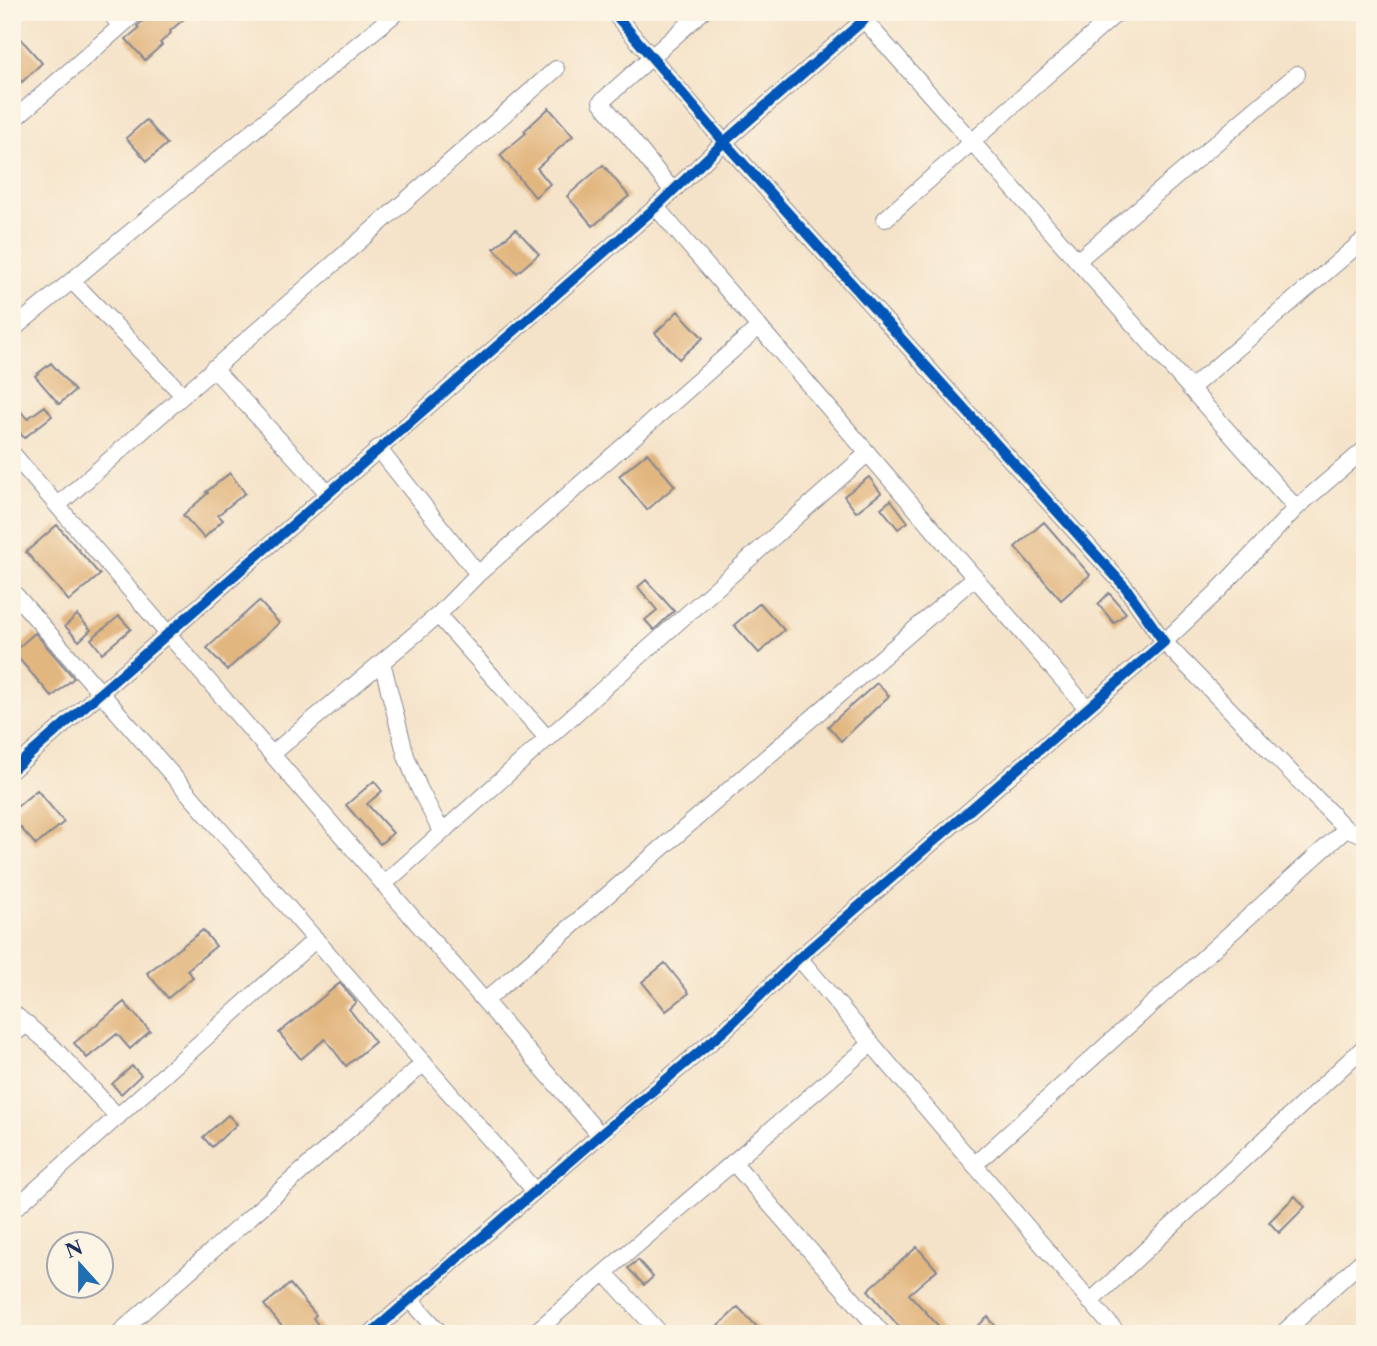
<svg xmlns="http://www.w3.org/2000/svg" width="1377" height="1346" viewBox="0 0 1377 1346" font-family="'Libre Caslon Text',serif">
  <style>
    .building { fill: #e2b67f }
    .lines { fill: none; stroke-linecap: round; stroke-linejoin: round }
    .street-casing { stroke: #888994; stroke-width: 18 }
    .street { stroke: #fff; stroke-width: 16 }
    .cycleway-casing { stroke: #fcf5e5; stroke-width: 15 }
    .cycleway { stroke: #0057b8; stroke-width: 10 }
  </style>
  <rect width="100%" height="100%" fill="#fcf5e5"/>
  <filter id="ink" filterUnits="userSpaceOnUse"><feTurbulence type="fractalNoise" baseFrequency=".0143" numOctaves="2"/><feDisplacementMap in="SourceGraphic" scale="14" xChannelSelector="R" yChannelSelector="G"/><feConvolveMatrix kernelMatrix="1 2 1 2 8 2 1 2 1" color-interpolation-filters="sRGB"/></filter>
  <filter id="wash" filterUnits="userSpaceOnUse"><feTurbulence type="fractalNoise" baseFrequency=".00686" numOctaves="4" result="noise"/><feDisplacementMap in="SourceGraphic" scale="28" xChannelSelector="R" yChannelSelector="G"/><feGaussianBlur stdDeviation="1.57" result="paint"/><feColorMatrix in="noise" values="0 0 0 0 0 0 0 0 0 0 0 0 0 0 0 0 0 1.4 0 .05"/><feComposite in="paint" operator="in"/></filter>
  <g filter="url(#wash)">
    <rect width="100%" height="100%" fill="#f5e3c9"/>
    <g id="blocks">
      <path class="building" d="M154,12L159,18L165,12H192L170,31L171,33L160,43L162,45L145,60L126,39L139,28L137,26Z
        M12,29L42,63L22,82L12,72Z
        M549,108L573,136L537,168L550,184L535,197L500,155L526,133L524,131Z
        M146,120L167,144L147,161L126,138Z
        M603,165L629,196L593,226L567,196Z
        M516,229L539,254L517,273L494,248Z
        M678,311L703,338L679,359L655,333Z
        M51,363L75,391L59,404L35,376Z
        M12,400L27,419L45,406L52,416L24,438L12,422Z
        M647,453L675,486L647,510L619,476Z
        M230,473L245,493L218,515L223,520L204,538L183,515L208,493L206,492Z
        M869,477L881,493L856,512L844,496Z
        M891,500L908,522L898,529L881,508Z
        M1044,522L1090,575L1061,600L1015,547Z
        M57,525L100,575L69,601L26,552Z
        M646,580L674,611L654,630L645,620L657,610L638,587Z
        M1109,593L1126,613L1114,623L1098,604Z
        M259,601L279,623L227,670L207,648Z
        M760,603L784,630L759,653L734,625Z
        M77,615L91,630L79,641L65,626Z
        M119,616L131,629L102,653L91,639Z
        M35,633L74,678L52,697L13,652Z
        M877,683L889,696L841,741L828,726Z
        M374,781L382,791L367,804L393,833L380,844L346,805Z
        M37,790L64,822L36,845L12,818V811Z
        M203,930L216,946L187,970L193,977L168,998L147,973Z
        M665,963L689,993L666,1011L642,982Z
        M340,983L356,1002L349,1009L375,1042L346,1066L325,1039L301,1059L279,1033Z
        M124,1002L150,1031L130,1049L117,1034L87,1058L74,1043Z
        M132,1066L141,1075L121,1094L112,1084Z
        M228,1115L237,1124L212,1147L203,1137Z
        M1295,1196L1305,1207L1279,1233L1269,1222Z
        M917,1247L937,1270L909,1294L946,1334H905L868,1290Z
        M638,1260L653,1277L644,1285L628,1268Z
        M290,1284L316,1315L313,1318L325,1334H288L264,1305Z
        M738,1307L764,1334H722L716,1328Z
        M988,1317L1002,1334H969Z"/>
    </g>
  </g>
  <g filter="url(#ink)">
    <use href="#blocks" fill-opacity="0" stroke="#888994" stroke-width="2"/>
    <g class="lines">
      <defs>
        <path id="street" d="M109,12L121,26
          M857,12L1296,508
          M12,121L137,12
          M672,190L601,102L702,12
          M656,207L1087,708
          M885,219L1118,12
          M1077,261L1297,74
          M72,281L183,395
          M12,330L397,12
          M213,368L328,493
          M1190,389L1360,243
          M378,448L478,574L438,615L548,739
          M12,453L600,1135
          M58,505L556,69
          M478,574L759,327
          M12,591L535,1191
          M382,662L406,756L419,788L441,831
          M272,754L438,615
          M12,770L656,207L724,142L873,12
          M1346,829L1365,835
          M384,884L868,453
          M799,958L1118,1334
          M485,1001L975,577
          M12,1012L52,1046L118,1117
          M12,1035L28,1024
          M733,1162L883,1334
          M974,1165L1346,829L1164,642L1216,593L1296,508L1365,449
          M12,1211L316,939
          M605,1273L661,1334
          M410,1299L441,1334
          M1090,1302L1365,1046
          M118,1334L424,1063
          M370,1334L600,1135L724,1031L799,958L1164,642L1126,588L724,142L613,12
          M533,1334L871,1044
          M1282,1334L1365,1258"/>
      </defs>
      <use href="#street" class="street-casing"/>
      <use href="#street" class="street"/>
      <defs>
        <path id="cycleway" d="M12,770L656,207L724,142L873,12
          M370,1334L600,1135L724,1031L799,958L1164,642L1126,588L724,142L613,12"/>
      </defs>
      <use href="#cycleway" class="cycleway-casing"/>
      <use href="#cycleway" class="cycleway"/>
    </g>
  </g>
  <rect width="1377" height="1346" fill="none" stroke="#fcf5e5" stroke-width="42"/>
  <g transform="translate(80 1265) rotate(339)"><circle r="33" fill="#fcf5e5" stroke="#a2a6af" stroke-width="2"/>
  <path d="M0-5L12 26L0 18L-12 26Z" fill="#1f6fb2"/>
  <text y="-10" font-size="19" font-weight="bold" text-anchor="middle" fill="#1b2f5e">N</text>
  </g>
</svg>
